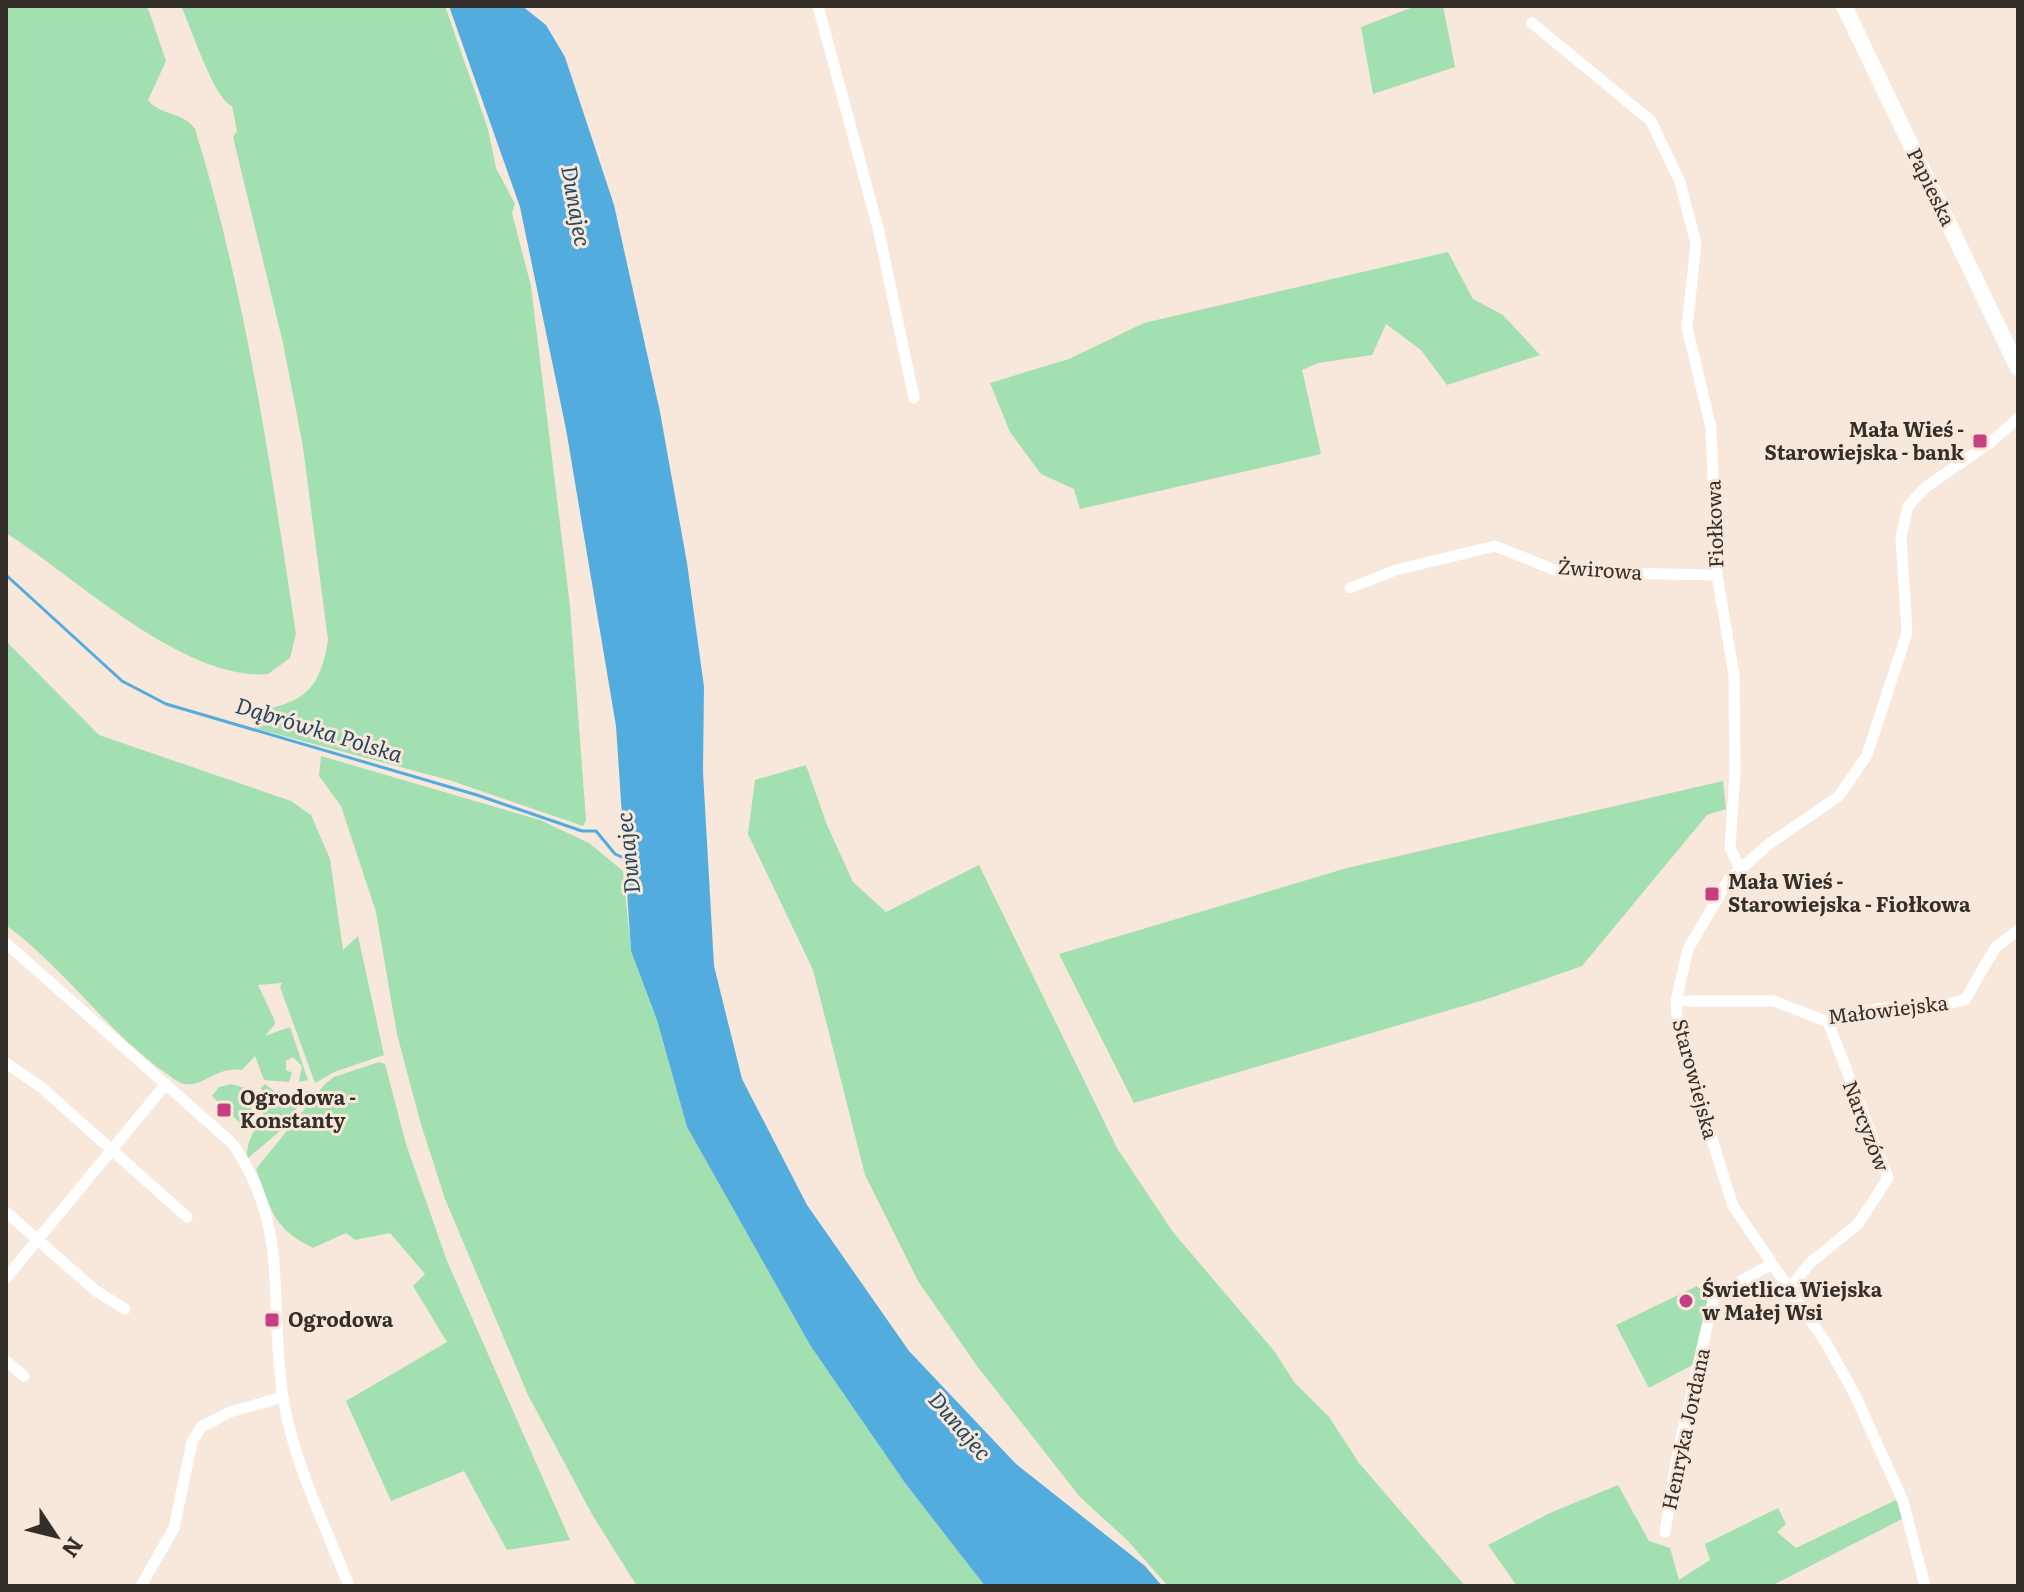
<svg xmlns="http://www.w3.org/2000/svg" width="2024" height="1592" viewBox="0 0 2024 1592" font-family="Literata,serif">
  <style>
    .green { fill: #a2dfb1 }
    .water { fill: #52acde }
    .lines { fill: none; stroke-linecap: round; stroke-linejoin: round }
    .stream { stroke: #52acde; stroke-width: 3 }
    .street { stroke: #fff; stroke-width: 11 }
    .secondary { stroke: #fff; stroke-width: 16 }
    .poi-dot { fill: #c64081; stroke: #f8e7db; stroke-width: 3 }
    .labels { text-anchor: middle; stroke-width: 6; stroke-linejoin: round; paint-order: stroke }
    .street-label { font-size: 20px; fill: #352f2a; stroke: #f8e7db }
    .poi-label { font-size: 20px; font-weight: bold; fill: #352f2a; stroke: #f8e7db; text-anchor: start }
    .water-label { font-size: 22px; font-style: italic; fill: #22485e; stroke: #f8e7db }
  </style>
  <rect width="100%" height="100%" fill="#f8e7db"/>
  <path class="green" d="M6,6H146L149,11L166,61L148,100C160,116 183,111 195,129C246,294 270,463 296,634L290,658L268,674C185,682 74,576 6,533Z
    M181,6H445L488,129L496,168L515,204L512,213L531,286L570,606L586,820L583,826L449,780L254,728L255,711C304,703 320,690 328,640L303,447L283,343L233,137L237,131L232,106C214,99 191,27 181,6Z
    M1416,6H1443L1455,67L1373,94L1361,27Z
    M1448,252L1473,299L1503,315L1540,355L1447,385L1421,350L1386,324L1372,355L1318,363L1302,370L1321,454L1080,509L1074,489L1041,474L1010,432L990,383L1069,359L1144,323Z
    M6,641L99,735L291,801L311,815L330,859L343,950L358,936L384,1055L334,1072L315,1083L280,987L282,983L258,985L274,1019L275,1024L265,1036L290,1027L308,1080L299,1082L302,1066L293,1057L286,1061V1070L292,1073L289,1082L264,1080L255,1056L242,1070C216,1066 205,1087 184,1084C176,1082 169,1075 163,1071C107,1031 63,967 6,925Z
    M321,756L540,820L589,843L623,871L631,951L657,1020L687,1127L810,1345L905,1483L985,1586H637L593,1516L528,1395L445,1199L420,1121L397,1034L376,912L341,806L319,776Z
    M806,765L827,825L853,882L886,912L979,865L1117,1148L1173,1232L1275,1352L1294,1382L1329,1417L1359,1463L1465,1586H1168L1127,1540L1080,1497L977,1366L918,1281L865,1175L813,970L748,834L755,780Z
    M1723,781L1726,809L1707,815L1582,966L1487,999L1134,1103L1059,954L1347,868Z
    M379,1062L385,1064L406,1144L447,1261L570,1540L507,1550L464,1471L391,1501L346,1401L447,1342L413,1286L425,1274L390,1233L355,1240L346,1233L313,1248C271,1227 272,1210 256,1169L324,1085L334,1077Z
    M231,1084L245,1088L253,1099L250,1116L242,1125L212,1096L219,1087Z
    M265,1084L274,1091L299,1094L301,1088L308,1093L280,1131L247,1159C245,1127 273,1123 261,1088Z
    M1697,1286L1708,1297L1696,1363L1649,1388L1616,1325Z
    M1618,1485L1649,1541L1670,1548L1679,1580L1710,1560L1705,1544L1778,1508L1786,1524L1777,1532L1796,1548L1896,1500L1904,1518L1771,1586H1517L1488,1545L1550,1513Z"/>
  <path class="water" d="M449,6H522L546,25L565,57L614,205L660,412L687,563L704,687L703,772L714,966L742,1079L807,1205L909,1351L1016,1464L1145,1566L1162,1586H985L905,1483L810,1345L687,1127L657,1020L631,951L616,726L566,429L520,207Z"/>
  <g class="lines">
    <path class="stream" d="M6,575L122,681L166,704L477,795L582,831H596L615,854L624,858"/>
    <path class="street" d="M818,6L878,228L914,398
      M1532,23L1651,121L1680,182L1696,244L1687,327L1711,428L1717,575L1734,675L1735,773L1730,848L1740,869
      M1350,588L1396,570L1495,546L1560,572L1717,575
      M6,943L233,1144C291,1228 268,1303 283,1397C293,1462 325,1525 349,1586
      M1676,1001H1774L1828,1022L1881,1008L1924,1009L1965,1000L1995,948L2018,930
      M6,1063L41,1087L187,1217
      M6,1212L96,1291L125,1309
      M6,1278L166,1084
      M1789,1289L1810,1263L1858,1224L1888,1178L1828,1022
      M6,1361L24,1376
      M1665,1532L1677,1456L1714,1296L1770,1265
      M141,1586L174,1528L192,1442L201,1427L230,1412L283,1397
      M1925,1586L1903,1501L1854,1393L1828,1346L1733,1206L1678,1031L1676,1001L1688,949L1729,879L1769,844L1839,796L1867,755L1907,633L1901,537L1908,506L1926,487L1991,442L2018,418"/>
    <path class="secondary" d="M1844,6L2018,368"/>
  </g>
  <g class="poi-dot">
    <rect x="1972" y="433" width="16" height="16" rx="4"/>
    <rect x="1704" y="886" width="16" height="16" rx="4"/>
    <rect x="216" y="1102" width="16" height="16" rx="4"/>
    <circle cx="1686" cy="1301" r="8"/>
    <rect x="264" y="1312" width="16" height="16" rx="4"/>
  </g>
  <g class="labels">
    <g class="street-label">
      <text transform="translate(1931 187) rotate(64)" y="7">Papieska</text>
      <text transform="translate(1715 524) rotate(-92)" y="7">Fiołkowa</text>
      <text transform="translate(1600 570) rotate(4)" y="7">Żwirowa</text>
      <text transform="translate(1888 1010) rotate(-7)" y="7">Małowiejska</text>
      <text transform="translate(1695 1079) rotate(75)" y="7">Starowiejska</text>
      <text transform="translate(1866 1126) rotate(69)" y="7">Narcyzów</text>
      <text transform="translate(1686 1429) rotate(-78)" y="7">Henryka Jordana</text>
    </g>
    <g class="poi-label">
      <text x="1964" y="437" text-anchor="end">Mała Wieś -<tspan x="1964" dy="23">Starowiejska - bank</tspan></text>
      <text x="1728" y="889">Mała Wieś -<tspan x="1728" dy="23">Starowiejska - Fiołkowa</tspan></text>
      <text x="240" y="1105">Ogrodowa -<tspan x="240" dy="23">Konstanty</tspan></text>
      <text x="1702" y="1297">Świetlica Wiejska<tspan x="1702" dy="23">w Małej Wsi</tspan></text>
      <text x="288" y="1327">Ogrodowa</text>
    </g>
    <g class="water-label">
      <text transform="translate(576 206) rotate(80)" y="8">Dunajec</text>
      <text transform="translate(319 730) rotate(17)" y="8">Dąbrówka Polska</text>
      <text transform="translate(628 853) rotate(-96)" y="8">Dunajec</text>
      <text transform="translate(960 1426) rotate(49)" y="8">Dunajec</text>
    </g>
  </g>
  <rect width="2024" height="1592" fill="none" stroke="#352f2a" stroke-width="16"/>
  <g transform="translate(56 1536) rotate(125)" stroke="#f8e7db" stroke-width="6" paint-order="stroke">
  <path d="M0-6L14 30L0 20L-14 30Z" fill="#352f2a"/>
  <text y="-12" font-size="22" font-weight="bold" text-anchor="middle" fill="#352f2a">N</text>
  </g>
</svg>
